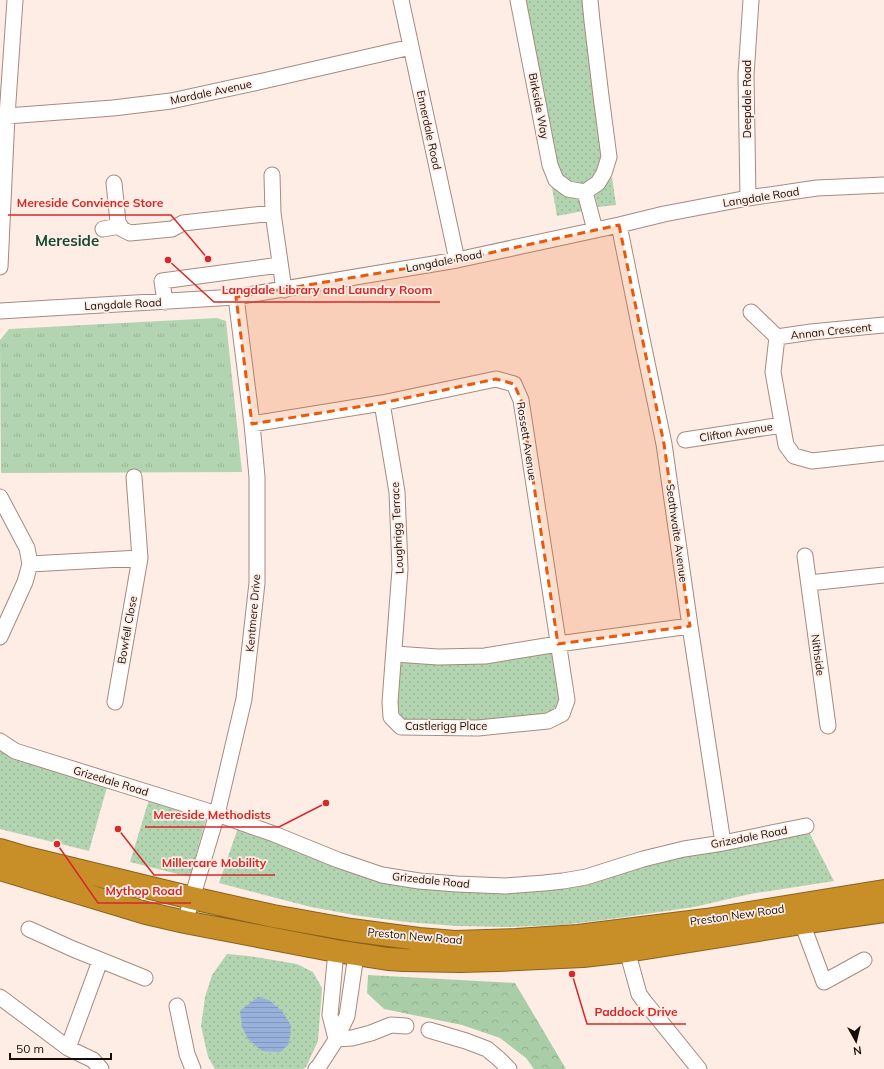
<svg xmlns="http://www.w3.org/2000/svg" width="884" height="1069" viewBox="0 0 884 1069" font-family="Mulish,sans-serif">
  <style>
    .grass { fill: url(#grass-dots) }
    .forest { fill: url(#forest-crowns) }
    .park { fill: url(#park-tufts) }
    .water { fill: url(#water-rules) }
    .lines { fill: none; stroke-linecap: round; stroke-linejoin: round }
    .street-casing { stroke: #a58b80; stroke-width: 17 }
    .highway-casing { stroke: #8a621d; stroke-width: 24 }
    .street { stroke: #fff; stroke-width: 15 }
    .highway { stroke: #c88f28; stroke-width: 22 }
    .marked { fill: #e8590c; fill-opacity: 0.2; stroke: #e8590c; stroke-width: 3; stroke-dasharray: 8 5; stroke-linejoin: round }
    .labels { text-anchor: middle; stroke-width: 3.5; stroke-linejoin: round; paint-order: stroke }
    .street-label { font-size: 11px; fill: #160d09; stroke: #feede5 }
    .district-label { font-size: 15px; font-weight: bold; fill: #164737; stroke: #feede5 }
    .leader { fill: none; stroke: #d62828; stroke-width: 1.5 }
    .callout-dot { fill: #d62828; stroke: #feede5; stroke-width: 1.5 }
    .callout-label { font-size: 12px; text-anchor: middle; font-weight: bold; fill: #d62828; stroke: #feede5; stroke-width: 3.5; stroke-linejoin: round; paint-order: stroke }
  </style>
  <defs>
    <pattern id="grass-dots" width="8" height="8" patternUnits="userSpaceOnUse"><rect width="8" height="8" fill="#b3d4b1"/><path d="M2 2h.1M6 6h.1" fill="none" stroke="#99b597" stroke-width="1.8" stroke-linecap="round"/></pattern>
    <pattern id="forest-crowns" width="20" height="18" patternUnits="userSpaceOnUse"><rect width="20" height="18" fill="#a9cea7"/><path d="M2 6a3 3 0 1 1 6 0M12 15a3 3 0 1 1 6 0" fill="none" stroke="#91b08e"/></pattern>
    <pattern id="park-tufts" width="24" height="20" patternUnits="userSpaceOnUse"><rect width="24" height="20" fill="#b3d4b1"/><path d="M3 7l-1-3M5 7V3M7 7l1-3M15 17l-1-3M17 17v-4M19 17l1-3" fill="none" stroke="#99b597"/></pattern>
    <pattern id="water-rules" width="6" height="5" patternUnits="userSpaceOnUse"><rect width="6" height="5" fill="#98b1db"/><path d="M0 2.5h6" fill="none" stroke="#8297bb"/></pattern>
  </defs>
  <rect width="100%" height="100%" fill="#feede5"/>
  <path class="grass" d="M518,0H590L609,157L585,192L556,180Z
    M612,177L616,205L598,207L595,196Z
    M551,182L557,190L577,198L582,202L583,211L557,216Z
    M558,644L562,714L401,727L390,702L395,654L438,657Z
    M0,741L109,780L89,851L0,829Z
    M151,793L208,811L190,877L130,862Z
    M240,822L382,875L505,886L806,826L834,881L750,894L694,907L604,920L561,925L506,927L456,926L407,922L360,916L311,907L219,883Z
    M227,954L249,956L297,964L313,972L322,988L318,1041L306,1067L303,1069H215L208,1057L201,1026L205,997L212,975Z"/>
  <path class="forest" d="M368,975L515,983L566,1069H534L526,1058L500,1038L462,1025L384,1009L367,993Z"/>
  <path class="park" d="M217,318L226,321L242,472L1,473L0,340L9,329Z"/>
  <path class="water" d="M258,997L269,1000L282,1011L291,1025L290,1037L288,1045L280,1052L262,1051L248,1039L242,1027L240,1011Z"/>
  <g class="lines">
    <defs>
      <path id="street" d="M401,0L457,260
        M518,0L550,165L556,180L568,189L585,192L595,230
        M7,116L113,108L171,101L263,81L411,47
        M272,175L273,213L284,290
        M114,183L118,222L122,229L130,233L172,229L183,223L273,213
        M585,192L598,183L604,173L609,157L601,96L592,21L590,0
        M748,198L746,75L751,0
        M619,225L641,334L664,444L690,626L723,843
        M103,229L120,226
        M0,267L7,116L15,0
        M165,302L162,281L280,265
        M0,311L236,297L457,260L619,225L664,214L748,198L817,188L884,185
        M751,312L777,337
        M884,325L811,332L777,337L773,372L786,445L794,456L812,461L884,453
        M252,424L382,403L496,379L514,384L521,400L567,700L562,714L548,721L478,728L401,727L391,717L390,702L400,569L397,492L382,403
        M685,440L782,425
        M0,497L27,548L30,564L25,582L0,637
        M805,556L828,726
        M30,564L140,558
        M809,583L884,575
        M395,654L438,657L485,656L558,644L690,626
        M115,702L140,558L134,477
        M0,741L15,751L217,814L274,834L338,860L382,875L419,881L457,884L505,886L544,883L563,881L586,877L643,859L684,849L723,843L806,826
        M185,922L217,814L244,699L257,583V477L252,424L236,297
        M802,923L824,982L864,960
        M29,929L73,949L145,978
        M625,943L639,994L644,1001L699,1069
        M0,997L68,1048L93,1060L101,1069
        M177,1006L187,1054L193,1069
        M429,1030L466,1041L487,1049L499,1059L509,1069
        M336,1039L330,1015L336,951
        M336,1039L352,1038L371,1033L391,1025L406,1026
        M68,1048L100,961
        M316,1069L319,1066L334,1043L347,1016L356,955"/>
      <path id="highway" d="M0,850L27,858L192,898L273,916L351,930L419,939L455,942L516,940L578,936L706,920L884,891
        M0,869L146,913L185,922L336,951L388,959L404,960L460,961L498,960L583,956L627,951L802,923L884,911"/>
    </defs>
    <use href="#street" class="street-casing"/>
    <use href="#highway" class="highway-casing"/>
    <use href="#street" class="street"/>
    <use href="#highway" class="highway"/>
  </g>
  <path class="marked" d="M619,225L664,444L690,626L558,644L521,400L514,384L496,379L382,403L252,424L236,297L457,260Z"/>
  <g class="labels">
    <g class="street-label">
      <text transform="translate(211 92) rotate(-12)" y="4">Mardale Avenue</text>
      <text transform="translate(747 99) rotate(-90)" y="4">Deepdale Road</text>
      <text transform="translate(539 106) rotate(79)" y="4">Birkside Way</text>
      <text transform="translate(429 130) rotate(78)" y="4">Ennerdale Road</text>
      <text transform="translate(761 197) rotate(-9)" y="4">Langdale Road</text>
      <text transform="translate(444 261) rotate(-11)" y="4">Langdale Road</text>
      <text transform="translate(123 304) rotate(-3)" y="4">Langdale Road</text>
      <text transform="translate(831 331) rotate(-6)" y="4">Annan Crescent</text>
      <text transform="translate(736 432) rotate(-9)" y="4">Clifton Avenue</text>
      <text transform="translate(527 441) rotate(81)" y="4">Rossett Avenue</text>
      <text transform="translate(397 528) rotate(-93)" y="4">Loughrigg Terrace</text>
      <text transform="translate(677 533) rotate(82)" y="4">Seathwaite Avenue</text>
      <text transform="translate(253 613) rotate(-85)" y="4">Kentmere Drive</text>
      <text transform="translate(127 630) rotate(-80)" y="4">Bowfell Close</text>
      <text transform="translate(818 655) rotate(82)" y="4">Nithside</text>
      <text x="446" y="730">Castlerigg Place</text>
      <text transform="translate(111 781) rotate(17)" y="4">Grizedale Road</text>
      <text transform="translate(749 837) rotate(-11)" y="4">Grizedale Road</text>
      <text transform="translate(431 880) rotate(6)" y="4">Grizedale Road</text>
      <text transform="translate(737 915) rotate(-8)" y="4">Preston New Road</text>
      <text transform="translate(415 936) rotate(5)" y="4">Preston New Road</text>
    </g>
    <g class="district-label">
      <text x="67" y="246">Mereside</text>
    </g>
  </g>
  <path class="leader" d="M208 259L171 215H8M168 260L214 302H440M326 803L279 827H145M118 829L154 875H275M57 844L98 903H191M572 974L587 1024H686"/>
  <g class="callout-dot">
    <circle cx="208" cy="259" r="4"/>
    <circle cx="168" cy="260" r="4"/>
    <circle cx="326" cy="803" r="4"/>
    <circle cx="118" cy="829" r="4"/>
    <circle cx="57" cy="844" r="4"/>
    <circle cx="572" cy="974" r="4"/>
  </g>
  <g class="callout-label">
    <text x="90" y="207">Mereside Convience Store</text>
    <text x="327" y="294">Langdale Library and Laundry Room</text>
    <text x="212" y="819">Mereside Methodists</text>
    <text x="214" y="867">Millercare Mobility</text>
    <text x="144" y="895">Mythop Road</text>
    <text x="636" y="1016">Paddock Drive</text>
  </g>
  <g transform="translate(856 1041) rotate(172)" stroke="#feede5" stroke-width="3" paint-order="stroke">
  <path d="M0-3L7 15L0 10L-7 15Z" fill="#160d09"/>
  <text y="-6" font-size="11" font-weight="bold" text-anchor="middle" fill="#160d09">N</text>
  </g>
  <path d="M10 1053v6h101v-6" fill="none" stroke="#160d09" stroke-width="2"/>
  <text x="16" y="1053" font-size="12" fill="#160d09" stroke="#feede5" stroke-width="3" paint-order="stroke">50 m</text>
</svg>
